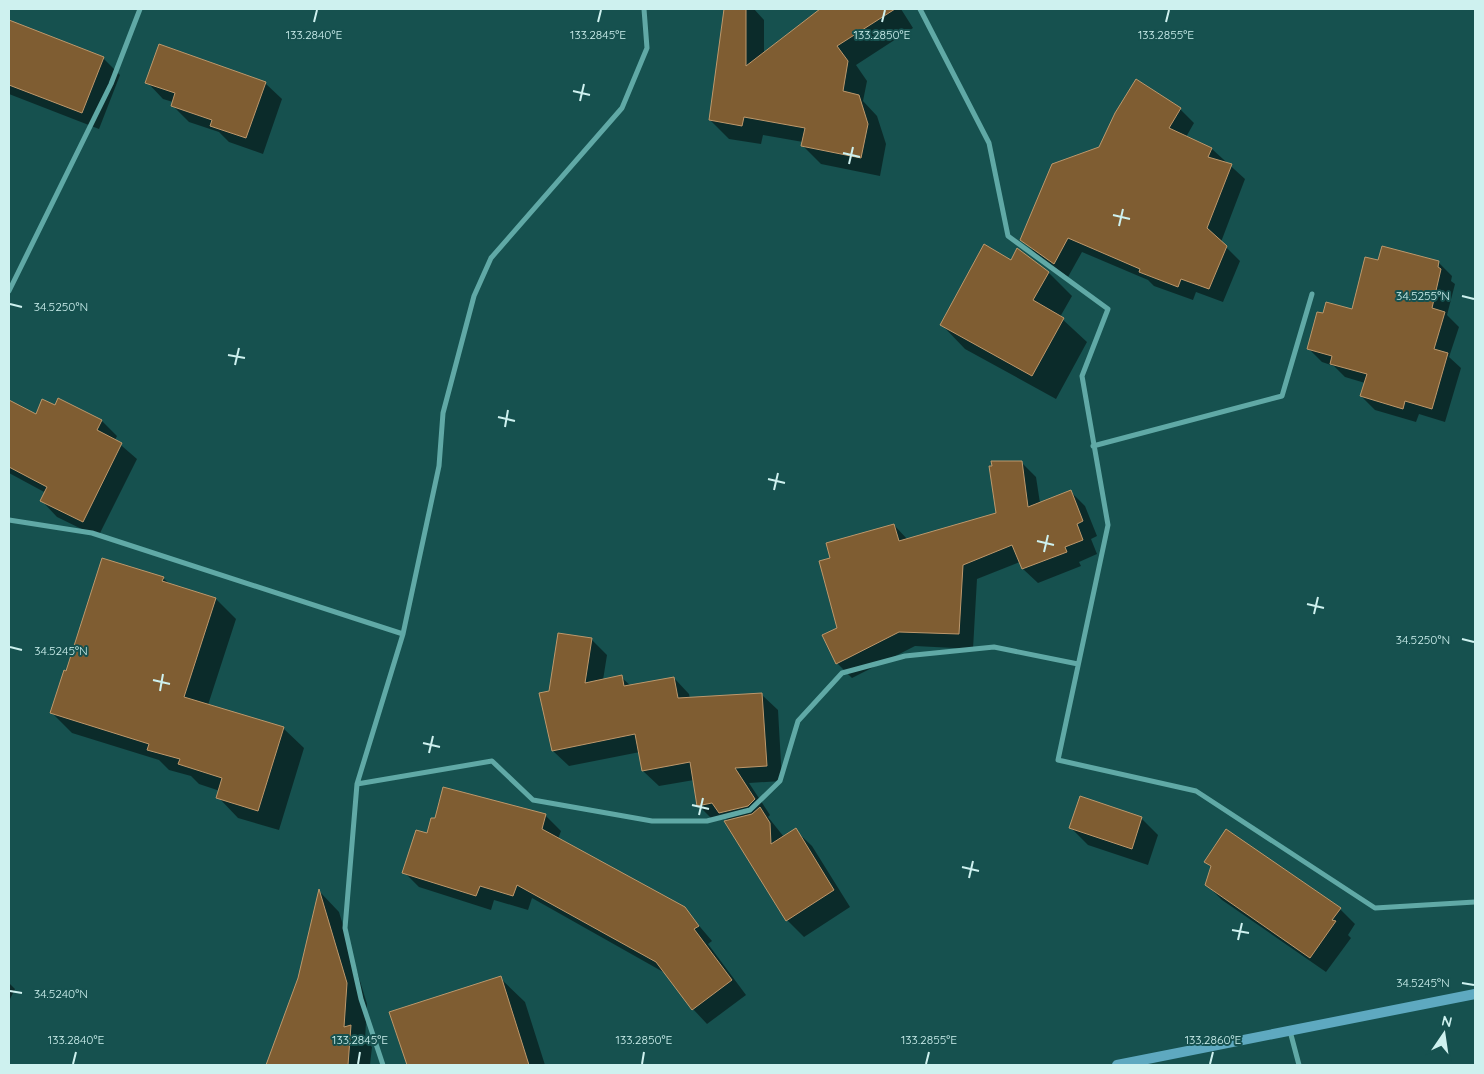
<svg xmlns="http://www.w3.org/2000/svg" width="1484" height="1074" viewBox="0 0 1484 1074" font-family="Quicksand,sans-serif">
  <style>
    .shadow { fill: #0007 }
    .building { fill: #7f5d32; stroke: #bd986c }
    .lines { fill: none; stroke-linecap: round; stroke-linejoin: round }
    .street { stroke: #60a9a6; stroke-width: 5 }
    .secondary { stroke: #5ea9c0; stroke-width: 10 }
    .ticks { fill: none; stroke: #cef1ef; stroke-width: 2 }
    .ticks-label { font-size: 12px; text-anchor: middle; fill: #cef1ef; stroke: #16514f; stroke-width: 4; stroke-linejoin: round; paint-order: stroke }
  </style>
  <rect width="100%" height="100%" fill="#16514f"/>
  <path class="shadow" d="M726,9H754L764,20V53L822,9H901L913,28L856,65L867,81L863,101L877,116L886,144L880,176L821,164L802,145L803,142L763,135L761,144L729,139L710,120Z
    M9,21L103,58L120,75L99,129L9,94Z
    M147,82L265,83L282,99L263,154L229,142L219,132L189,122L172,105L173,102L163,99Z
    M1180,109L1194,123L1186,137L1212,149L1245,179L1221,242L1240,261L1223,302L1196,292L1193,300L1154,286L1148,280L1082,252L1068,277L1036,254L1022,239L1100,148Z
    M1012,262L1048,272L1072,296L1060,317L1087,342L1056,399L965,349L942,325Z
    M1379,262H1438L1452,276L1451,281L1455,284L1447,315L1459,327L1449,357L1461,368L1445,422L1419,414L1416,422L1375,410L1361,396L1365,383L1345,377L1334,366L1322,362L1308,348L1353,310Z
    M9,401L37,416L56,406L102,421L117,436L115,440L137,459L98,537L57,517L42,501L46,493L9,473Z
    M1021,462L1036,477L1040,503L1070,491L1085,506L1097,536L1091,539L1097,554L1079,562L1081,566L1038,583L1023,569L1020,562L977,579L973,649L915,646L852,678L837,663L838,628L832,559L894,525L908,540L998,514Z
    M163,578L171,585L216,599L236,619L208,705L283,728L304,748L279,830L238,818L218,797L220,791L199,784L191,776L169,770L159,760L72,733L52,713L67,672Z
    M592,640L607,655L603,680L621,677L631,686L674,678L689,694L690,699L762,695L778,710L782,781L749,783L770,815L768,817L784,837L795,830L812,846L850,907L804,937L787,920L728,821L726,819L714,821L698,805L694,780L659,786L643,771L640,752L569,766L553,751L550,692Z
    M444,788L546,816L561,831L558,839L684,908L712,941L708,944L746,995L707,1024L693,1009L665,973L532,898L528,910L494,900L491,910L419,887L404,872L436,820Z
    M1141,818L1158,835L1148,865L1088,845L1071,828Z
    M1206,862L1340,909L1355,924L1348,935L1351,938L1326,972L1222,900L1206,884L1212,868Z
    M320,892L339,912L367,1004L365,1041L372,1047L370,1065H267L300,978Z
    M500,978L525,1002L545,1065H408L391,1013Z
    M9,983L15,989L9,1001Z"/>
  <path class="building" d="M724,9H746V66L820,9H895L837,46L848,61L843,91L859,95L868,124L861,158L801,146L805,128L744,117L742,126L709,120Z
    M9,20L104,57L82,113L9,85Z
    M159,44L266,82L246,138L210,126L212,120L171,106L175,93L145,83Z
    M1136,79L1181,108L1169,128L1212,148L1208,157L1232,164L1207,228L1227,246L1209,289L1181,279L1178,287L1139,272L1140,269L1068,238L1054,264L1020,240L1052,164L1099,147L1115,113Z
    M984,244L1011,260L1017,248L1049,272L1033,300L1064,318L1032,376L940,325Z
    M1382,246L1439,261L1438,267L1441,269L1432,308L1445,312L1434,349L1448,353L1432,409L1405,401L1403,409L1360,396L1367,374L1330,364L1332,356L1307,349L1317,312L1323,313L1326,302L1352,309L1365,257L1378,260Z
    M58,398L102,420L97,430L122,443L83,522L40,501L47,487L9,467V400L36,414L42,399L55,405Z
    M991,461H1022L1028,507L1071,490L1083,521L1077,524L1083,540L1065,547L1067,552L1022,569L1012,545L963,565L959,634L899,632L836,664L822,635L837,628L819,561L830,558L826,543L894,524L899,541L996,513L989,466H992Z
    M102,558L164,577L162,581L216,598L184,697L284,727L258,811L216,798L222,778L178,764L180,759L147,750L149,744L50,713L64,670L66,671Z
    M558,633L592,638L585,683L622,675L624,686L674,677L678,698L762,693L767,766L735,768L755,799L748,806L719,813L712,803L697,806L690,762L642,771L635,734L552,751L539,693L549,691Z
    M443,787L546,814L542,829L685,907L699,926L694,929L732,980L692,1010L656,962L517,885L513,896L480,886L476,896L402,873L416,830L427,833L431,818H435Z
    M1080,796L1142,817L1132,849L1069,828Z
    M760,807L770,823L771,844L796,828L834,890L786,921L724,821L752,814Z
    M1226,829L1341,908L1332,920L1336,921L1310,958L1205,885L1211,866L1204,862Z
    M319,889L347,983L344,1027L351,1025L348,1065H266L298,978Z
    M501,976L529,1065H407L389,1012Z"/>
  <g class="lines">
    <path class="street" d="M920,9L989,143L1008,236L1108,309L1082,376L1108,525L1058,760L1196,791L1375,908L1475,902
      M9,291L111,84L140,9
      M1093,446L1282,396L1312,294
      M9,520L92,533L403,634
      M357,784L492,761L533,800L652,821H707L750,810L780,781L798,721L842,673L905,656L994,647L1078,664
      M1290,1031L1299,1065
      M383,1065L361,999L345,928L357,784L403,634L439,466L443,413L474,296L491,258L622,108L647,48L644,9"/>
    <path class="secondary" d="M1117,1065L1475,994"/>
  </g>
  <path class="ticks" d="M314,22L317,10M598,22L601,10M882,22L885,10M1166,22L1169,10M573,91L590,95M580,101L584,84M843,153L860,157M849,164L853,147M1113,215L1130,219M1119,226L1123,209M1462,296L1474,299M10,304L22,307M228,355L245,358M235,365L239,348M498,417L515,421M505,427L508,410M768,479L785,483M774,490L778,473M1037,541L1054,545M1044,552L1048,535M1307,604L1324,608M1314,614L1318,597M1462,639L1474,642M10,647L22,650M153,680L170,684M160,691L163,674M423,743L440,747M429,753L433,736M692,805L709,809M699,815L703,798M962,867L979,871M969,878L973,861M1232,930L1249,933M1238,940L1242,923M1462,983L1474,985M10,991L22,993M73,1064L76,1052M358,1064L360,1052M642,1064L644,1052M926,1064L929,1052M1210,1064L1213,1052"/>
  <g class="ticks-label">
    <text x="314" y="39">133.2840°E</text>
    <text x="598" y="39">133.2845°E</text>
    <text x="882" y="39">133.2850°E</text>
    <text x="1166" y="39">133.2855°E</text>
    <text x="1423" y="300">34.5255°N</text>
    <text x="61" y="311">34.5250°N</text>
    <text x="1423" y="644">34.5250°N</text>
    <text x="61" y="655">34.5245°N</text>
    <text x="1423" y="987">34.5245°N</text>
    <text x="61" y="998">34.5240°N</text>
    <text x="76" y="1044">133.2840°E</text>
    <text x="360" y="1044">133.2845°E</text>
    <text x="644" y="1044">133.2850°E</text>
    <text x="929" y="1044">133.2855°E</text>
    <text x="1213" y="1044">133.2860°E</text>
  </g>
  <rect width="1484" height="1074" fill="none" stroke="#cef1ef" stroke-width="20"/>
  <g transform="translate(1444 1034) rotate(13)" stroke="#16514f" stroke-width="4" paint-order="stroke">
  <path d="M0-4L9 19L0 12L-9 19Z" fill="#cef1ef"/>
  <text y="-8" font-size="14" font-weight="bold" text-anchor="middle" fill="#cef1ef">N</text>
  </g>
</svg>
